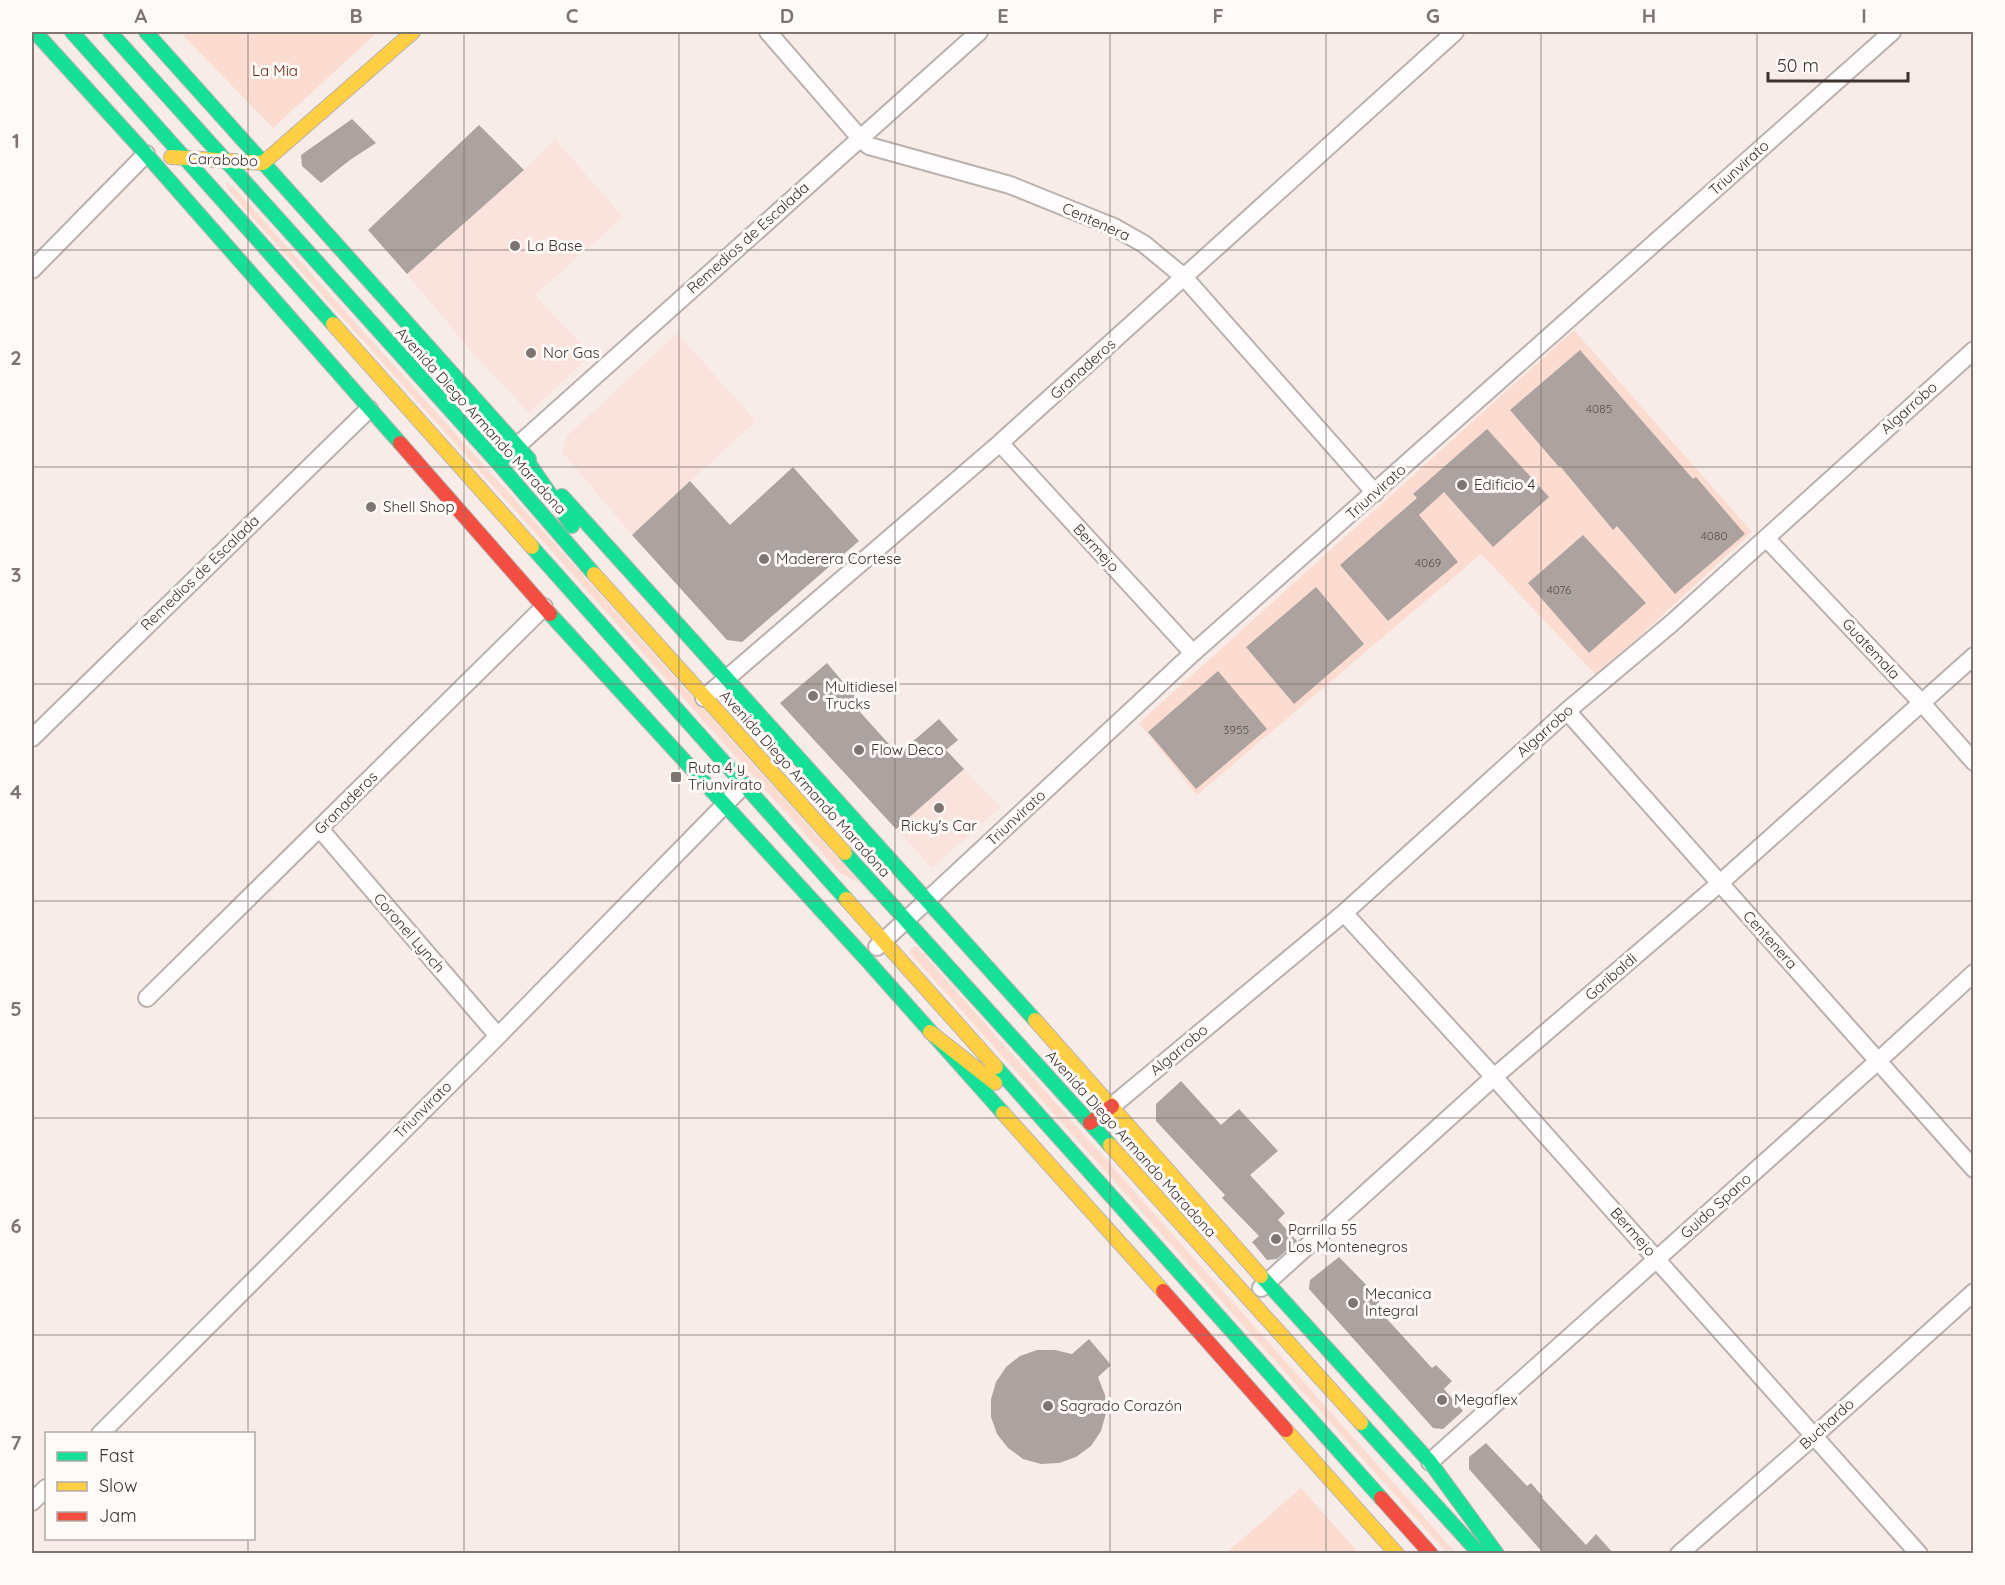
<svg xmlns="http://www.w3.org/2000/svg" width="2005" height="1585" viewBox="0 0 2005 1585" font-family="Quicksand,sans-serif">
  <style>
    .built { fill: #fae3dc }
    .green { fill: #fcdcd1 }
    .building { fill: #aca29f }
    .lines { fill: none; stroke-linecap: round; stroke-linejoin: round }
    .street-casing { stroke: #bab1ae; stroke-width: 20 }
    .fast-casing { stroke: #bab1ae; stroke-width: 16 }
    .slow-casing { stroke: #bab1ae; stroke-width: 16 }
    .jam-casing { stroke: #bab1ae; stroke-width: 16 }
    .street { stroke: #fefcfc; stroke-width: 16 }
    .fast { stroke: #16e098; stroke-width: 14 }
    .slow { stroke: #ffcf43; stroke-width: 14 }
    .jam { stroke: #f24e42; stroke-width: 14 }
    .grid { fill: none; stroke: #7e7471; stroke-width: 1.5; stroke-opacity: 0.55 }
    .poi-dot { fill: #7e7471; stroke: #fefaf8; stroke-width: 2 }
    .labels { text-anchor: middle; stroke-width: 6; stroke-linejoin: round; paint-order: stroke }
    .number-label { font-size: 12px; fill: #584f4c }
    .park-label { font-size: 15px; fill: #672612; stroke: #fefaf8 }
    .street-label { font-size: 15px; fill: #3c3331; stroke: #fefaf8 }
    .poi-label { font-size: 15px; fill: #3c3331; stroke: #fefaf8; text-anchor: start }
    .neatline { fill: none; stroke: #7e7471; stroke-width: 2 }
    .grid-label { font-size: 20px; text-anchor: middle; font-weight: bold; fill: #7e7471 }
  </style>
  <rect width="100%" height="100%" fill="#f8ece8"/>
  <path class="built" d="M555,139L623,217L535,295L591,355L529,413L471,351L407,274L524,170Z
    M677,333L756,421L632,535L562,452L567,436Z
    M946,750L1001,807L932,868L878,810Z"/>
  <path class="green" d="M180,32H378L273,128Z
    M226,182L236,190L862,885L839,872L229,191Z
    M1574,330L1752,532L1597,676L1481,554L1197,795L1139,723Z
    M912,947H917L1456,1553H1447L910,953Z
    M1301,1488L1359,1553H1226Z"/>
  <path class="building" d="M352,119L376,143L350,160L321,183L302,166L301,155Z
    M479,125L524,170L407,274L368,230Z
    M1580,350L1693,479L1696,477L1745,534L1675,594L1617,526L1613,530L1560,466L1559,467L1510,410Z
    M1487,429L1549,497L1493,547L1444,492L1419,515L1458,562L1388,621L1340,565L1417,498L1413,494Z
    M793,467L859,541L742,642L727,640L632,535L690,481L730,525Z
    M1583,535L1646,603L1589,653L1528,583Z
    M1316,587L1364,644L1294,704L1246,647Z
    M827,663L865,708L860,712L898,754L939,719L958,740L946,750L964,769L896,829L780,703Z
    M1218,671L1267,729L1196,789L1148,732Z
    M1181,1081L1221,1125L1239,1109L1278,1151L1250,1175L1285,1213L1278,1220L1297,1241L1277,1259L1267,1260L1252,1242L1259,1236L1222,1198L1225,1195L1156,1121V1104Z
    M1339,1257L1381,1300L1375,1306L1432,1368L1436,1365L1452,1381L1444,1389L1463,1411L1443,1429L1433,1428L1309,1289L1310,1280Z
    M1089,1339L1111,1365L1098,1377L1105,1395L1106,1413L1101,1431L1091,1446L1076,1457L1059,1463L1041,1464L1023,1459L1008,1448L997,1434L991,1417V1399L996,1382L1006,1367L1020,1356L1037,1350H1055L1072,1354Z
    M1486,1443L1527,1486L1531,1483L1543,1497L1542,1498L1586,1545L1596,1534L1614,1554H1544L1469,1469V1457Z"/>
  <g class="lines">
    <defs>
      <path id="street" d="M768,32L860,138L869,146L1010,185L1114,227L1144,244L1184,277L1375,493
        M32,270L146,154
        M1000,443L1193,653
        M517,446L979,32
        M1766,538L1921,702L1974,762
        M704,698L1000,443L1455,32
        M1567,711L1974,1169
        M32,738L369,409
        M320,829L498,1036
        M1344,913L1494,1077L1919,1554
        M877,947L1193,653L1892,32
        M147,998L544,607
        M1112,1106L1344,913L1567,711L1672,623L1974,350
        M1261,1288L1494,1077L1720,883L1974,656
        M100,1434L498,1036L744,785
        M1430,1462L1878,1061L1974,973
        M32,1502L46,1488
        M1679,1554L1814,1436L1974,1292"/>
      <path id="fast" d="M35,32L146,154L400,443
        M72,32L333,324
        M110,32L498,463L594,574
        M146,32L529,459
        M498,463L517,446L572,526
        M562,496L1035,1020
        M532,547L846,899
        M550,614L866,959L1003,1113
        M845,853L1110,1145
        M996,1067L1381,1498
        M1261,1276L1430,1462L1497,1554
        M1361,1423L1480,1554"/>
      <path id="slow" d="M171,157L263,163L413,32
        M333,324L532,547
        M594,574L845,853
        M846,899L996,1067
        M1035,1020L1261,1276
        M930,1032L995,1083
        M1003,1113L1163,1291
        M1110,1145L1361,1423
        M1286,1430L1397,1554"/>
      <path id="jam" d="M400,443L550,614
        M1090,1123L1112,1106
        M1163,1291L1286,1430
        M1381,1498L1431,1554"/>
    </defs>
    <use href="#street" class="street-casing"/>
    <use href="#fast" class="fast-casing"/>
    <use href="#slow" class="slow-casing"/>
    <use href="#jam" class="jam-casing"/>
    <use href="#street" class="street"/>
    <use href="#fast" class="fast"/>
    <use href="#slow" class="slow"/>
    <use href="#jam" class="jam"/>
  </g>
  <path class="grid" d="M248,32V1434M464,32V1554M679,32V1554M895,32V1554M1110,32V1554M1326,32V1554M1541,32V1554M1757,32V1554M32,250H1974M32,467H1974M32,684H1974M32,901H1974M32,1118H1974M32,1335H1974M248,1538V1554"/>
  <g class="poi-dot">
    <circle cx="515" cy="246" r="6"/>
    <circle cx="531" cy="353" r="6"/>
    <circle cx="1462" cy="485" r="6"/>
    <circle cx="371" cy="507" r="6"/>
    <circle cx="764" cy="559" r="6"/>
    <circle cx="813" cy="696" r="6"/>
    <circle cx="859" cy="750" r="6"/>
    <rect x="670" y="771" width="12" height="12" rx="3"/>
    <circle cx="939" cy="808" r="6"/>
    <circle cx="1276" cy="1239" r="6"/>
    <circle cx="1353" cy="1303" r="6"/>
    <circle cx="1442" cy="1400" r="6"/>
    <circle cx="1048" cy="1406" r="6"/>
  </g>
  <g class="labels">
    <g class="number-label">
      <text x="1599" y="413">4085</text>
      <text x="1714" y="540">4080</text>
      <text x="1428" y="567">4069</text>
      <text x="1559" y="594">4076</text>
      <text x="1236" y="734">3955</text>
    </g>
    <g class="park-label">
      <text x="275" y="76">La Mia</text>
    </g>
    <g class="street-label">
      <text transform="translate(223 160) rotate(2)" y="5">Carabobo</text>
      <text transform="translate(1739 168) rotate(-42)" y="5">Triunvirato</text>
      <text transform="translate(1096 222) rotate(24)" y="5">Centenera</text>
      <text transform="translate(748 238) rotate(-42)" y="5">Remedios de Escalada</text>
      <text transform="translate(1083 369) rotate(-42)" y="5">Granaderos</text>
      <text transform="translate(1909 408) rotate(-42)" y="5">Algarrobo</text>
      <text transform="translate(481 421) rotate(48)" y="5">Avenida Diego Armando Maradona</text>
      <text transform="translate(1376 492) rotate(-42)" y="5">Triunvirato</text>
      <text transform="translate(1096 548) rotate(47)" y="5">Bermejo</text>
      <text transform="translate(200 573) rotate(-44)" y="5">Remedios de Escalada</text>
      <text transform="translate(1871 649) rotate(47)" y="5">Guatemala</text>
      <text transform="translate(1545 731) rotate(-42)" y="5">Algarrobo</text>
      <text transform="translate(805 784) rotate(48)" y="5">Avenida Diego Armando Maradona</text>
      <text transform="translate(346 803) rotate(-45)" y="5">Granaderos</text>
      <text transform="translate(1016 818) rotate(-43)" y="5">Triunvirato</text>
      <text transform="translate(409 933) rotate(49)" y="5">Coronel Lynch</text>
      <text transform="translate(1770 940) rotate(48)" y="5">Centenera</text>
      <text transform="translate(1611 977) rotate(-41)" y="5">Garibaldi</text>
      <text transform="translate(1179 1050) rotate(-40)" y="5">Algarrobo</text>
      <text transform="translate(423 1110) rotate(-45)" y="5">Triunvirato</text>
      <text transform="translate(1131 1144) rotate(48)" y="5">Avenida Diego Armando Maradona</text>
      <text transform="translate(1716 1206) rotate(-42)" y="5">Guido Spano</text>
      <text transform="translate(1633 1232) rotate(48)" y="5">Bermejo</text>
      <text transform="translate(1827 1424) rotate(-42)" y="5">Buchardo</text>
    </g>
    <g class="poi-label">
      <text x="527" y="251">La Base</text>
      <text x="543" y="358">Nor Gas</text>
      <text x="1474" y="490">Edificio 4</text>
      <text x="383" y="512">Shell Shop</text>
      <text x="776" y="564">Maderera Cortese</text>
      <text x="825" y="692">Multidiesel<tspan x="825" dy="17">Trucks</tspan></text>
      <text x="871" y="755">Flow Deco</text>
      <text x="688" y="773">Ruta 4 y<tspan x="688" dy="17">Triunvirato</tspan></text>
      <text x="939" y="831" text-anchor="middle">Ricky's Car</text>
      <text x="1288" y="1235">Parrilla 55<tspan x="1288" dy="17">Los Montenegros</tspan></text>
      <text x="1365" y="1299">Mecanica<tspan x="1365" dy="17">Integral</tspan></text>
      <text x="1454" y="1405">Megaflex</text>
      <text x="1060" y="1411">Sagrado Corazón</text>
    </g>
  </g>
  <rect width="2005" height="1585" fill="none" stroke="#fefaf8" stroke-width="66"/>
  <rect x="45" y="1432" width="210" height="108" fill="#fefaf8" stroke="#b0aaa8" stroke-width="1.5"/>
  <rect x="57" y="1452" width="30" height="9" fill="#16e098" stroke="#b0aaa8" stroke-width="1.5"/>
  <text x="99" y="1462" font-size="18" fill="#3c3331">Fast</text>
  <rect x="57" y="1482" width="30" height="9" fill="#ffcf43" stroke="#b0aaa8" stroke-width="1.5"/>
  <text x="99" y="1492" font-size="18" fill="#3c3331">Slow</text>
  <rect x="57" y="1512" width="30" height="9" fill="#f24e42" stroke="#b0aaa8" stroke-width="1.5"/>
  <text x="99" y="1522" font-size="18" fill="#3c3331">Jam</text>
  <path d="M1768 72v9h140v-9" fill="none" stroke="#3c3331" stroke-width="3"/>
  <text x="1777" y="72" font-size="18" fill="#3c3331" stroke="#fefaf8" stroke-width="4.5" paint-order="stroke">50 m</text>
  <rect x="33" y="33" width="1939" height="1519" class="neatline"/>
  <g class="grid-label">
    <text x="141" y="23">A</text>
    <text x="356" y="23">B</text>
    <text x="572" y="23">C</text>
    <text x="787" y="23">D</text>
    <text x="1003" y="23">E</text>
    <text x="1218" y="23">F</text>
    <text x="1433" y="23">G</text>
    <text x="1649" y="23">H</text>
    <text x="1864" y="23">I</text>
    <text x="16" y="148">1</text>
    <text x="16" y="365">2</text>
    <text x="16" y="582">3</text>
    <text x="16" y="799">4</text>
    <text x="16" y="1016">5</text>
    <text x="16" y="1233">6</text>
    <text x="16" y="1450">7</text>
  </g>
</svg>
